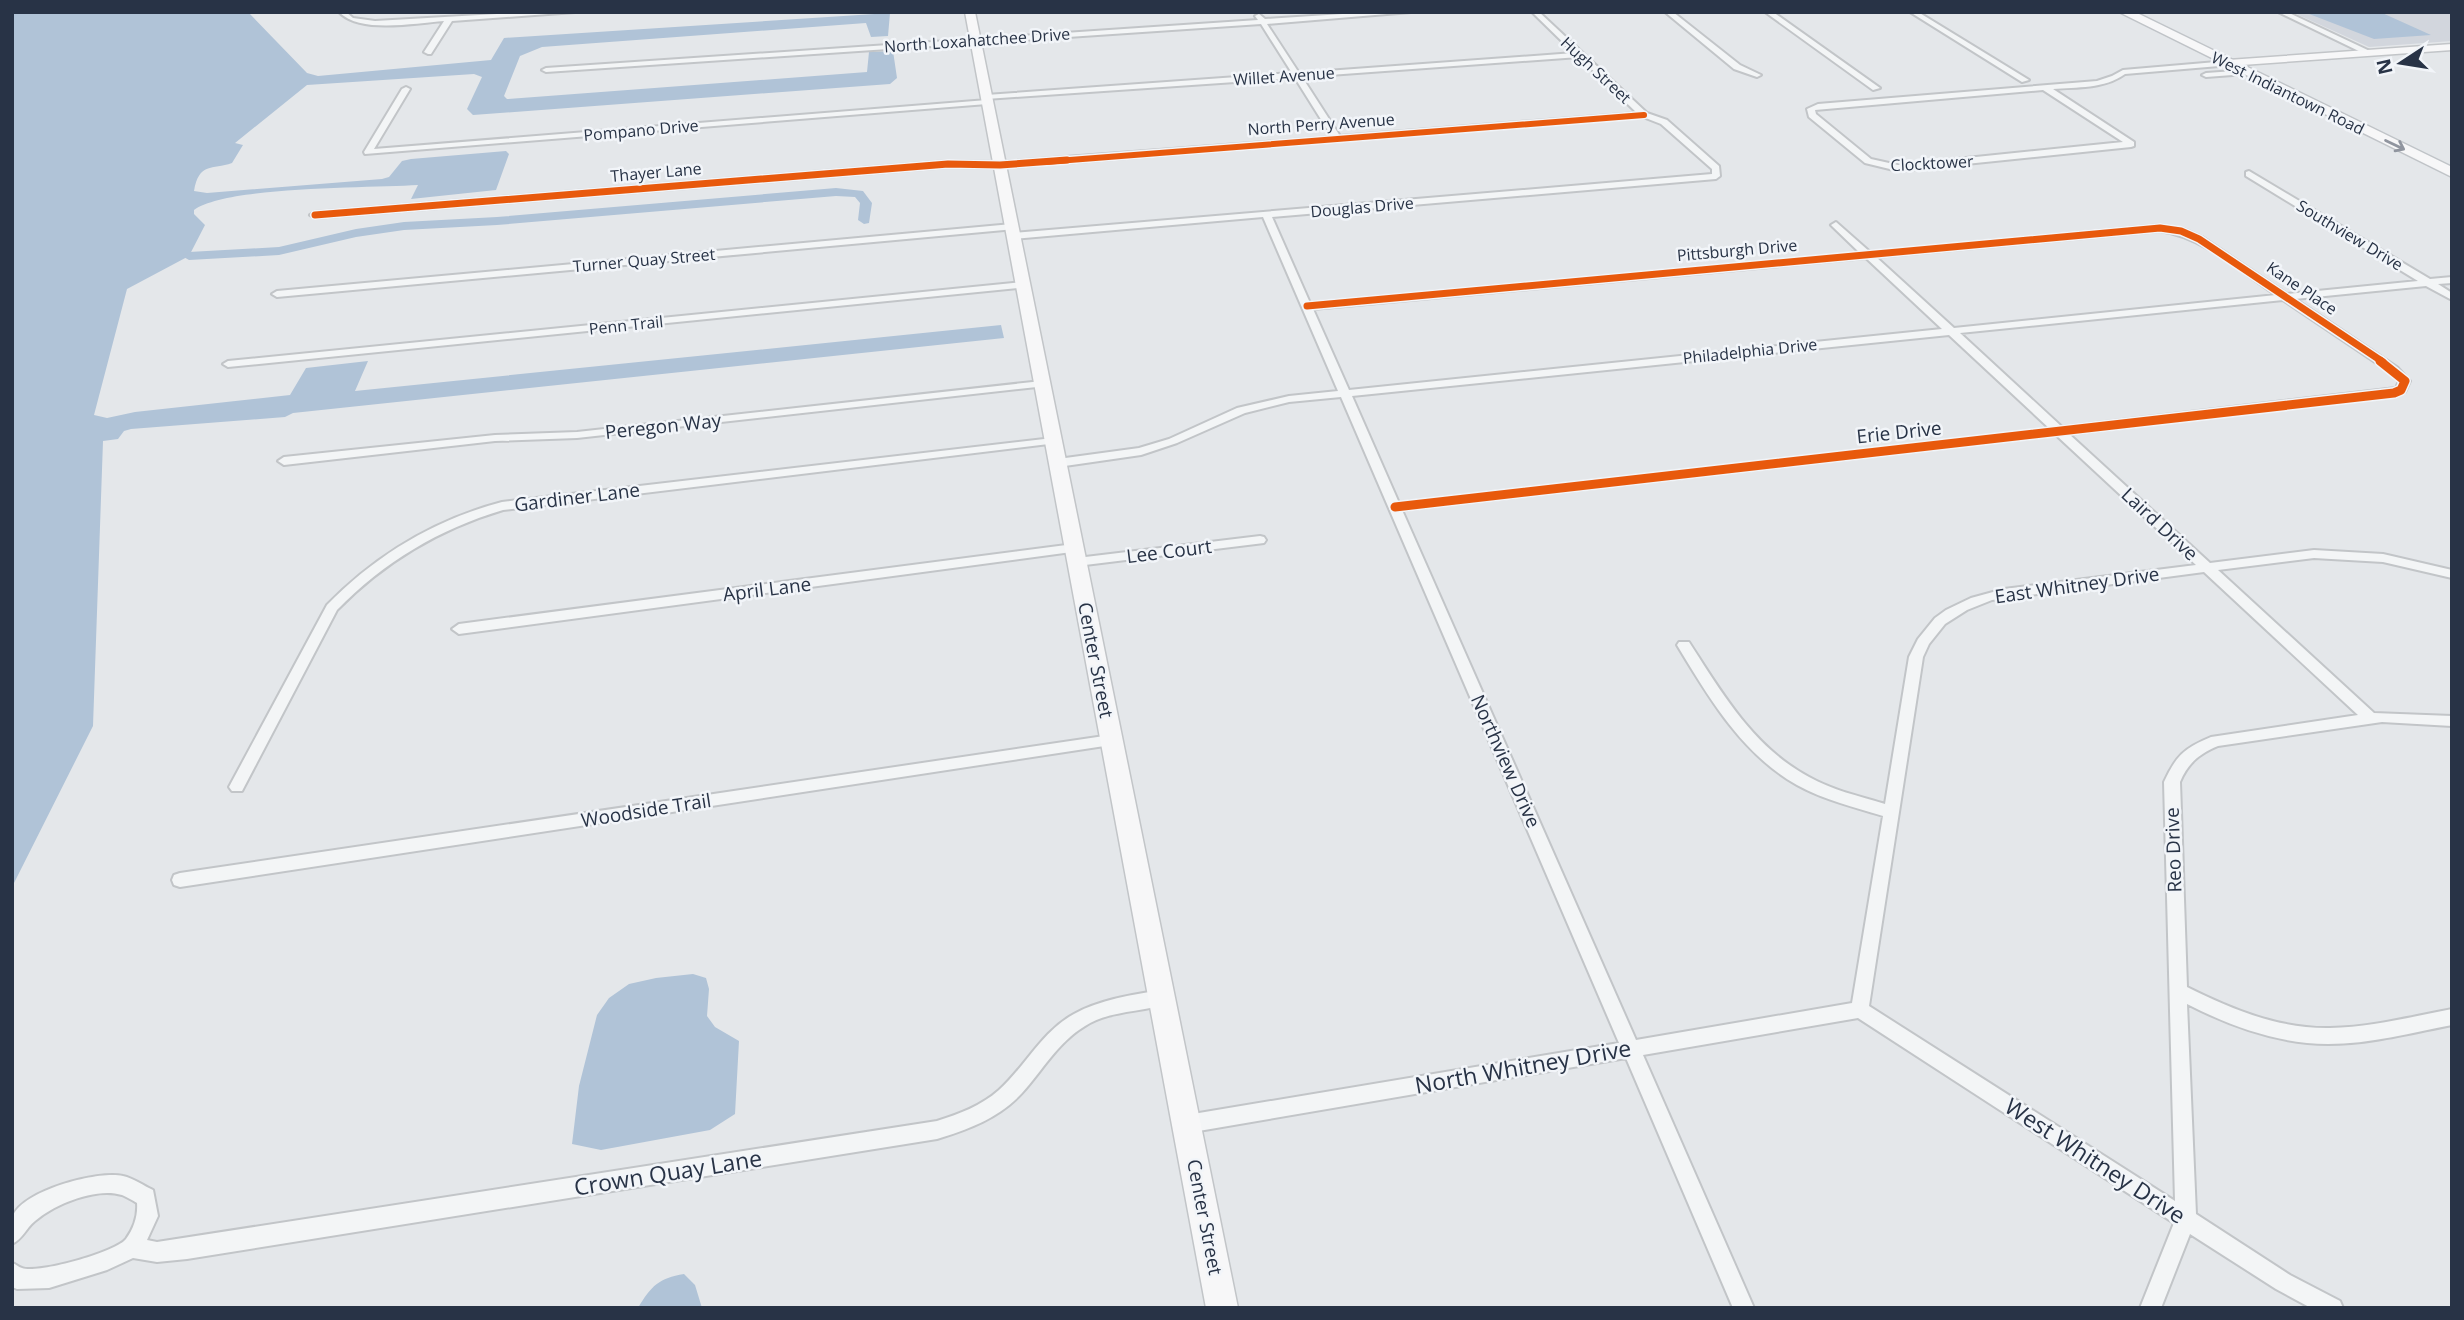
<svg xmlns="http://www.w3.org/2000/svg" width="2464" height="1320" viewBox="0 0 2464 1320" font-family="'Open Sans',sans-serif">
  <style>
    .built { fill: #d2d6dd }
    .water { fill: #b0c3d7 }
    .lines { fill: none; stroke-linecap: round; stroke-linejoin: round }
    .canal { fill: #b0c3d7; fill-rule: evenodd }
    .street-casing { stroke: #c2c5c8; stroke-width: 4 }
    .secondary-casing { stroke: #c2c5c8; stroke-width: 3 }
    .primary-casing { stroke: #c0c4c8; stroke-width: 3 }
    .street { fill: #f3f5f6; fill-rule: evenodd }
    .secondary { fill: #f7f7f8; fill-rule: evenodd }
    .primary { fill: #f7f7f8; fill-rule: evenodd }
    .cycleway-far2-casing { stroke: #f2f5f9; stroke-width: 9 }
    .cycleway-far1-casing { stroke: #f2f5f9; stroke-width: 10 }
    .cycleway-casing { stroke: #f2f5f9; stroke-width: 12 }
    .cycleway-far2 { stroke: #e8590c; stroke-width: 6 }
    .cycleway-far1 { stroke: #e8590c; stroke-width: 7 }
    .cycleway { stroke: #e8590c; stroke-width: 9 }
    .oneway { stroke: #90959f }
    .labels { text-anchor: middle; stroke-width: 5; stroke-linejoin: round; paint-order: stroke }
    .far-street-label { font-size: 16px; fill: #283346; stroke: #f2f5f9 }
    .street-label { font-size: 19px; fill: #283346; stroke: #f2f5f9 }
    .near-street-label { font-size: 23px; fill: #283346; stroke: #f2f5f9 }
  </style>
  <rect width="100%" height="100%" fill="#e4e7ea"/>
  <path class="built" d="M2292,12H2452V41L2369,47Z"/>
  <path class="water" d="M12,12H248L307,73L318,76L491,60L504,38L890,13L888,36L871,37L866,23L542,47L520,56L504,96L507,99L867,72L869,52L893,51L897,78L890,84L473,115L467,109L482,77L474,74L307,85L235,143L243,145L232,163C212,170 199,162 194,191L207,193L382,179L389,177L402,161L411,159L506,151L509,154L496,190L411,199L418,185C371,188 227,186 194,210V214L205,225L189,256L127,289L94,415L107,418L135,412L290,395L306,368L368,361L355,391L1001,325L1004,338L293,413L285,417L131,429L124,431L118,439L103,441L93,726L12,887Z
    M2304,12H2380L2431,35L2374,39Z
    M693,974L706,978L709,989L707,1016L715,1027L739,1041L735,1114L710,1130L601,1150L572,1144L579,1086L597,1015L609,998L629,984L656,978Z
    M684,1274L695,1285L702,1308H638C651,1286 659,1278 684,1274Z"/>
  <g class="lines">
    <path class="canal" d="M836,188L863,191L872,203L869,223L864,224L858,220L860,203L855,197L836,196L497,225L404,230L356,237L279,255L189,260L182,256L189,252L279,247L356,229L404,222L497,217Z"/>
    <defs>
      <path id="street" d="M339,12H346L353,18L375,21L530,12H575L452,21L431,54H428L424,52L444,21C415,23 360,34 339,12Z
        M1373,12H1411L1267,24L1299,73L1574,53L1532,12H1539L1647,113L1667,120L1719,166L1720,176L1716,179L1272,217L1310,303L1860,253L1833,227L1831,225L1836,222L1870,252L2160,225L2184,229L2202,237L2287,294L2418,281L2246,176V172L2249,171L2430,279L2452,277V283L2438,284L2452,293V300L2426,286L2295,299L2398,368L2410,381L2405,392L2398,395L2069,434L2210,563L2314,550L2383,554L2452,570V578L2383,562L2314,558L2218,570L2374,713L2452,716V726L2382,722L2218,746C2199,754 2188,763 2180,782L2187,987C2231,1009 2279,1029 2330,1028C2371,1027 2411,1017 2452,1009V1025C2411,1033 2370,1044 2328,1044C2279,1044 2230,1026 2187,1004L2196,1214L2290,1275L2340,1301L2343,1308H2311L2276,1289L2190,1234L2161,1308H2140L2174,1223L1858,1018L1643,1055L1754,1308H1733L1626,1058L1187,1133L1180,1130L1178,1124L1180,1118L1187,1115L1619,1043L1341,397L1289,402L1245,413L1177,443L1141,455L1058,467L1052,463L1058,459L1139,448L1169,439L1237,408L1289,396L1338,391L1263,217L1014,239L1009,236L1014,233L1712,174V169L1661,124L1643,117L1000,168L948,167L315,218L310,215L315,212L948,161L1000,162L1332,137L1295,78L986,99L982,97L986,95L1292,73L1261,24L546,72L542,70L546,68L1258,20L1255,16L1259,14L1265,19ZM1579,57L1637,113L1340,136L1302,77ZM2160,231C2203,237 2240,271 2276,295L1954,328L1876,257ZM1866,258L1942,329L1349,390L1313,309ZM2283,300L2390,372L2399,381L2396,388L2062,427L1960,333ZM1949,335L2050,429L1399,503L1352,396ZM2056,435L2196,565L2004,589L1971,598L1946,610L1935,618L1918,639L1909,657L1885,804C1859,796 1832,790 1809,777C1753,747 1722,693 1689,642H1679L1677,645C1709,698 1742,754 1797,785C1824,800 1854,807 1883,816L1852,1003L1636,1040L1402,510ZM2204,572L2358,715L2211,737C2184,748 2176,756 2164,782L2175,1201L1869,1006L1923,657L1929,644L1945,624L1967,610L1992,600Z
        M1665,12H1673L1740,65L1761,75L1757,77L1734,69Z
        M1765,12H1773L1880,88L1873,90Z
        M1910,12H1918L2029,80L2022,82Z
        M2278,12H2287L2374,53L2367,55Z
        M2228,61H2231V65L2125,74C2105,89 2076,87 2053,89L2134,142V146L2131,147L1898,171L1865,163L1809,117L1807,109L1818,104L2097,81L2112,76L2123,70ZM2043,90L2123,142L1898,165L1871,159L1816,114L1815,110Z
        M2249,70V74H2246L2206,77L2202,75L2206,73Z
        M406,87L410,89L374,149L987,100L991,102L987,104L365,154L364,152L402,89Z
        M1012,224L1015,225V229L277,297L272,294L277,291Z
        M1023,282L1027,283V287L228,367L223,364L228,361Z
        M1042,381L1048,384L1046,386L577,438L495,441L284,465L278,461L284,457L495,435L577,432Z
        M1053,438L1057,439V443L503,510C439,529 384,562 337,610L242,791H232L229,787L327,605C376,555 434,520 502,502Z
        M1260,536L1264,537L1266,540L1264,543L1077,566L1071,562L1077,558Z
        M1074,544L1079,545L1080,548L1079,551L459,634L452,629L459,624Z
        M1111,735L1116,736L1118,740L1116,744L1111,745L180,887L174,885L172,880L174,875L180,873Z
        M1162,990L1168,993L1171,998L1168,1003C1141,1013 1110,1010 1085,1026C1058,1042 1042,1071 1022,1093C999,1118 969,1129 937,1139L187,1259L157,1262L133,1258L107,1270L49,1288L17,1289L12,1287V1263C16,1264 18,1267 22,1268C38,1274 116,1252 126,1239C134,1228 138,1215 137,1203C132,1200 127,1197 122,1195C96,1187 55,1204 35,1221C26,1228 23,1239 12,1244C12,1236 10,1224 13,1216C22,1191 98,1170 123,1176C133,1178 144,1186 153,1190L158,1216L147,1240L157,1242L937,1121C959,1114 981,1106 999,1090C1025,1067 1042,1031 1074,1014C1101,999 1132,995 1162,990Z"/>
      <path id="secondary" d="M965,12H975L1238,1308H1206Z
        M2452,44V50L2228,66L2222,63L2228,60Z"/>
      <path id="primary" d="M2119,12H2135L2452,167V177Z"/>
    </defs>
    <use href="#street" class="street-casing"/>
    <use href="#secondary" class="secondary-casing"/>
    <use href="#primary" class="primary-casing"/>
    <use href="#street" class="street"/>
    <use href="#secondary" class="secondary"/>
    <use href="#primary" class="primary"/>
    <defs>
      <path id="cycleway-far2" d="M1044,162L1644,115"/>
      <path id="cycleway-far1" d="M315,215L948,164L1000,165L1067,160
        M1307,306L2160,228L2181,231L2199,239L2383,362"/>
      <path id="cycleway" d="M1395,507L2394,393L2401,390L2405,381L2380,361"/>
    </defs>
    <use href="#cycleway-far2" class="cycleway-far2-casing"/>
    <use href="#cycleway-far1" class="cycleway-far1-casing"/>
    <use href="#cycleway" class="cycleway-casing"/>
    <use href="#cycleway-far2" class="cycleway-far2"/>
    <use href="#cycleway-far1" class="cycleway-far1"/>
    <use href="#cycleway" class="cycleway"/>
  </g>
  <defs><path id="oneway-shaft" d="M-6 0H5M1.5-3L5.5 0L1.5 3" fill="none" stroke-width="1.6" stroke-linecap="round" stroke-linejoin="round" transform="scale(1.75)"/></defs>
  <use class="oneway" href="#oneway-shaft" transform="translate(2395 145) rotate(26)"/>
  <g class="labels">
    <g class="far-street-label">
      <text transform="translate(977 40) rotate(-4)" y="6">North Loxahatchee Drive</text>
      <text transform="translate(1596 70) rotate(43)" y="6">Hugh Street</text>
      <text transform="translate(1284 76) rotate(-4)" y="6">Willet Avenue</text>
      <text transform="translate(2288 93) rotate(26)" y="6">West Indiantown Road</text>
      <text transform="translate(1321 124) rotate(-4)" y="6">North Perry Avenue</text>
      <text transform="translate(641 130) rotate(-5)" y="6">Pompano Drive</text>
      <text transform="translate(1932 163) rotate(-3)" y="6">Clocktower</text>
      <text transform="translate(656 172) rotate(-5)" y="6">Thayer Lane</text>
      <text transform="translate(1362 207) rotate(-5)" y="6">Douglas Drive</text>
      <text transform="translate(2350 235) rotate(31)" y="6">Southview Drive</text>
      <text transform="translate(1737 250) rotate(-5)" y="6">Pittsburgh Drive</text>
      <text transform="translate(644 260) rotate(-5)" y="6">Turner Quay Street</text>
      <text transform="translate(2302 288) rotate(34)" y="6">Kane Place</text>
      <text transform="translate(626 325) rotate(-6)" y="6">Penn Trail</text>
      <text transform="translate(1750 351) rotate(-6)" y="6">Philadelphia Drive</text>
    </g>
    <g class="street-label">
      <text transform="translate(663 426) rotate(-6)" y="7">Peregon Way</text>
      <text transform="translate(1899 432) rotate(-6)" y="7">Erie Drive</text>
      <text transform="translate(577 497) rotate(-7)" y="7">Gardiner Lane</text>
      <text transform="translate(2160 524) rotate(43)" y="7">Laird Drive</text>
      <text transform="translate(1169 551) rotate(-7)" y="7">Lee Court</text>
      <text transform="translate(2077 585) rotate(-8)" y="7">East Whitney Drive</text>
      <text transform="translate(767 589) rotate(-7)" y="7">April Lane</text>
      <text transform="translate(1096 660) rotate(79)" y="7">Center Street</text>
      <text transform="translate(1506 761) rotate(66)" y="7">Northview Drive</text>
      <text transform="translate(646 810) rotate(-9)" y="7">Woodside Trail</text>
      <text transform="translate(2173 850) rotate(-92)" y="7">Reo Drive</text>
      <text transform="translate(1205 1217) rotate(79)" y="7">Center Street</text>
    </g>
    <g class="near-street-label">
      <text transform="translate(1523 1067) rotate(-10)" y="8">North Whitney Drive</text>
      <text transform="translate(2095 1161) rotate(33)" y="8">West Whitney Drive</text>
      <text transform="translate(668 1173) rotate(-9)" y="8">Crown Quay Lane</text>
    </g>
  </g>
  <rect width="2464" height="1320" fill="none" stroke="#283346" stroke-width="28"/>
  <g transform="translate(2401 63) rotate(258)" stroke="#f2f5f9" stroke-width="5" paint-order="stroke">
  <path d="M0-5L12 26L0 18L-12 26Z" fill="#283346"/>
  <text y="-10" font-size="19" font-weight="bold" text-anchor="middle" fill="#283346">N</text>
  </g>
</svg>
